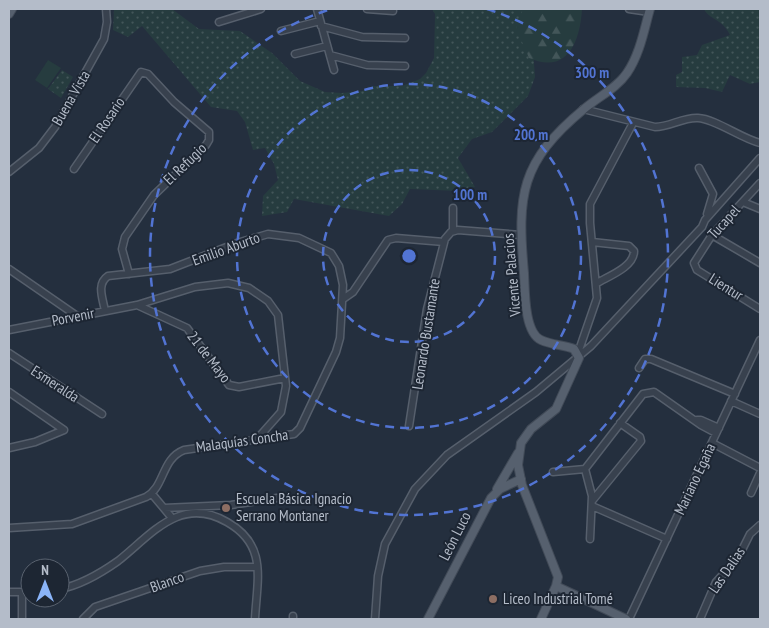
<svg xmlns="http://www.w3.org/2000/svg" width="769" height="628" viewBox="0 0 769 628" font-family="'PT Sans Narrow',sans-serif">
  <style>
    .grass { fill: url(#grass-dots) }
    .forest { fill: url(#forest-firs) }
    .pitch { fill: #263c3f }
    .lines { fill: none; stroke-linecap: round; stroke-linejoin: round }
    .minor-casing { stroke: #565f6c; stroke-width: 9 }
    .major-casing { stroke: #414a57; stroke-width: 10 }
    .minor { stroke: #38414e; stroke-width: 6 }
    .major { stroke: #56606e; stroke-width: 8 }
    .ring { fill: none; stroke: #5274d3; stroke-width: 2.5; stroke-dasharray: 9 6 }
    .education-dot { fill: #8d6e63; stroke: #1d2633; stroke-width: 2 }
    .labels { text-anchor: middle; stroke-width: 4; stroke-linejoin: round; paint-order: stroke }
    .street-label { font-size: 15px; fill: #b4bcc9; stroke: #1d2633 }
    .poi-label { font-size: 15px; fill: #b4bcc9; stroke: #1d2633; text-anchor: start }
    .centre { fill: #5274d3; stroke: #1d2633; stroke-width: 2.5 }
    .ring-label { font-size: 15px; text-anchor: middle; font-weight: bold; fill: #5274d3; stroke: #1d2633; stroke-width: 4; stroke-linejoin: round; paint-order: stroke }
  </style>
  <defs>
    <pattern id="grass-dots" width="8" height="8" patternUnits="userSpaceOnUse" patternTransform="scale(1.25)"><rect width="8" height="8" fill="#263c3f"/><path d="M2 2h.1M6 6h.1" fill="none" stroke="#435659" stroke-width="1.8" stroke-linecap="round"/></pattern>
    <pattern id="forest-firs" width="22" height="20" patternUnits="userSpaceOnUse" patternTransform="scale(1.25)"><rect width="22" height="20" fill="#263c3f"/><path d="M5 1l3.5 6h-7zM16 11l3.5 6h-7z" fill="#435659"/></pattern>
  </defs>
  <rect width="100%" height="100%" fill="#242f3e"/>
  <path class="grass" d="M114,9H172L199,29L240,31L272,53L300,81L325,92L342,93L362,91L374,86H402L420,79L426,73L434,58L435,14L432,9H530L535,77L528,96L492,132L472,139L458,158L475,187L459,191L410,189L402,204L389,216L294,199L287,212L262,216L263,196L278,180L274,164L265,148L253,150L245,122L237,111L211,107L142,26L128,37L113,30Z
    M704,9H760V82L750,84L730,75L722,92L705,88L676,87V75L682,72V57L697,55L702,45L730,35C722,18 709,20 704,9Z
    M62,70L73,77L61,98L48,89Z"/>
  <path class="forest" d="M523,9H582C580,42 567,75 529,58L516,28Z"/>
  <path class="pitch" d="M48,60L61,68L47,88L35,80Z"/>
  <g class="lines">
    <defs>
      <path id="minor" d="M317,9L334,70
        M367,9L393,11
        M629,9L649,12
        M219,22L261,9
        M321,26L362,37L405,38
        M281,31L320,21
        M295,54L327,46
        M330,55L367,65L405,66
        M583,109L655,127C670,127 683,117 698,118C716,119 740,138 760,143
        M699,168L713,194L707,214
        M74,169L141,72L148,74L174,102L209,132V140L206,145L154,195L125,237L122,249L129,274
        M9,172L39,148L55,127L104,39L107,22L106,9
        M760,183L712,235L694,263L697,270L760,309
        M743,202L760,209
        M453,231V208
        M712,235L760,263
        M592,242L629,246L634,251C634,267 609,276 597,283
        M9,269L77,316
        M343,299L353,292L388,240L396,238L444,242
        M137,305L187,328L229,385L239,387L285,378
        M9,330L137,305L195,287L228,283L249,288L268,301L278,315L286,386L281,412L258,438
        M9,353L102,414
        M578,353L597,298L590,223V204L633,123
        M639,368L645,359H651L735,394
        M9,392L64,430
        M731,401L760,414
        M697,420H701L719,428
        M409,426L427,309L445,239L451,232L458,230L521,235
        M712,443L760,468
        M9,448L35,442L64,430
        M585,469L592,496L590,539
        M553,472L585,469L643,394L654,392L701,425L716,433
        M751,493L760,473
        M152,494L172,518
        M592,501L641,441L640,437L620,423
        M592,506L667,539
        M164,508L231,505L277,498
        M9,528L72,524L146,497C165,487 161,459 184,450L294,434L300,428L336,352L340,338L343,285L339,266L331,253L299,238L268,234L237,243L170,269L108,276C96,284 103,299 105,311
        M60,589C81,585 101,573 118,561C151,535 180,495 227,522C268,545 257,579 255,619
        M9,592H30
        M22,619V592
        M83,619L95,607L200,571L224,567H257
        M293,619V616
        M375,619L378,576L385,544L415,489L447,455L536,392L591,346L702,227L705,220L760,158
        M629,619L760,340
        M700,619L716,582L738,558L750,534L760,525"/>
      <path id="major" d="M9,14L12,9
        M497,489L518,453
        M556,586L626,619
        M428,619L491,498L500,489L521,479
        M541,619L556,586L558,577L522,485L518,465L521,443L531,429L556,409L579,358L574,349C564,345 552,345 541,340C524,332 525,291 524,273C517,195 520,162 584,109C598,97 617,88 627,73C640,54 644,30 650,9"/>
    </defs>
    <use href="#minor" class="minor-casing"/>
    <use href="#major" class="major-casing"/>
    <use href="#minor" class="minor"/>
    <use href="#major" class="major"/>
  </g>
  <g class="ring">
    <circle cx="409" cy="256" r="86"/>
    <circle cx="409" cy="256" r="172"/>
    <path d="M487 9A259 259 0 1 1 331 9"/>
  </g>
  <g class="education-dot">
    <circle cx="226" cy="508" r="5"/>
    <circle cx="493" cy="599" r="5"/>
  </g>
  <g class="labels">
    <g class="street-label">
      <text transform="translate(71 98) rotate(-60)" y="5">Buena Vista</text>
      <text transform="translate(107 120) rotate(-56)" y="5">El Rosario</text>
      <text transform="translate(185 164) rotate(-44)" y="5">El Refugio</text>
      <text transform="translate(724 222) rotate(-48)" y="5">Tucapel</text>
      <text transform="translate(226 249) rotate(-20)" y="5">Emilio Aburto</text>
      <text transform="translate(512 275) rotate(-95)" y="5">Vicente Palacios</text>
      <text transform="translate(726 287) rotate(32)" y="5">Lientur</text>
      <text transform="translate(73 317) rotate(-11)" y="5">Porvenir</text>
      <text transform="translate(426 334) rotate(-81)" y="5">Leonardo Bustamante</text>
      <text transform="translate(209 357) rotate(52)" y="5">21 de Mayo</text>
      <text transform="translate(55 384) rotate(33)" y="5">Esmeralda</text>
      <text transform="translate(242 441) rotate(-8)" y="5">Malaquías Concha</text>
      <text transform="translate(695 479) rotate(-65)" y="5">Mariano Egaña</text>
      <text transform="translate(455 536) rotate(-63)" y="5">León Luco</text>
      <text transform="translate(727 570) rotate(-56)" y="5">Las Dalias</text>
      <text transform="translate(167 582) rotate(-20)" y="5">Blanco</text>
    </g>
    <g class="poi-label">
      <text x="236" y="504">Escuela Básica Ignacio<tspan x="236" dy="17">Serrano Montaner</tspan></text>
      <text x="503" y="604">Liceo Industrial Tomé</text>
    </g>
  </g>
  <circle cx="409" cy="256" r="8" class="centre"/>
  <g class="ring-label">
    <text x="592" y="78">300 m</text>
    <text x="531" y="140">200 m</text>
    <text x="470" y="200">100 m</text>
  </g>
  <rect width="769" height="628" fill="none" stroke="#b4bcc9" stroke-width="20"/>
  <g transform="translate(45 583)"><circle r="24" fill="#1d2633" stroke="#59626f"/>
  <path d="M0-4L9 19L0 12L-9 19Z" fill="#8ab4f8"/>
  <text y="-8" font-size="14" font-weight="bold" text-anchor="middle" fill="#b4bcc9">N</text>
  </g>
</svg>
